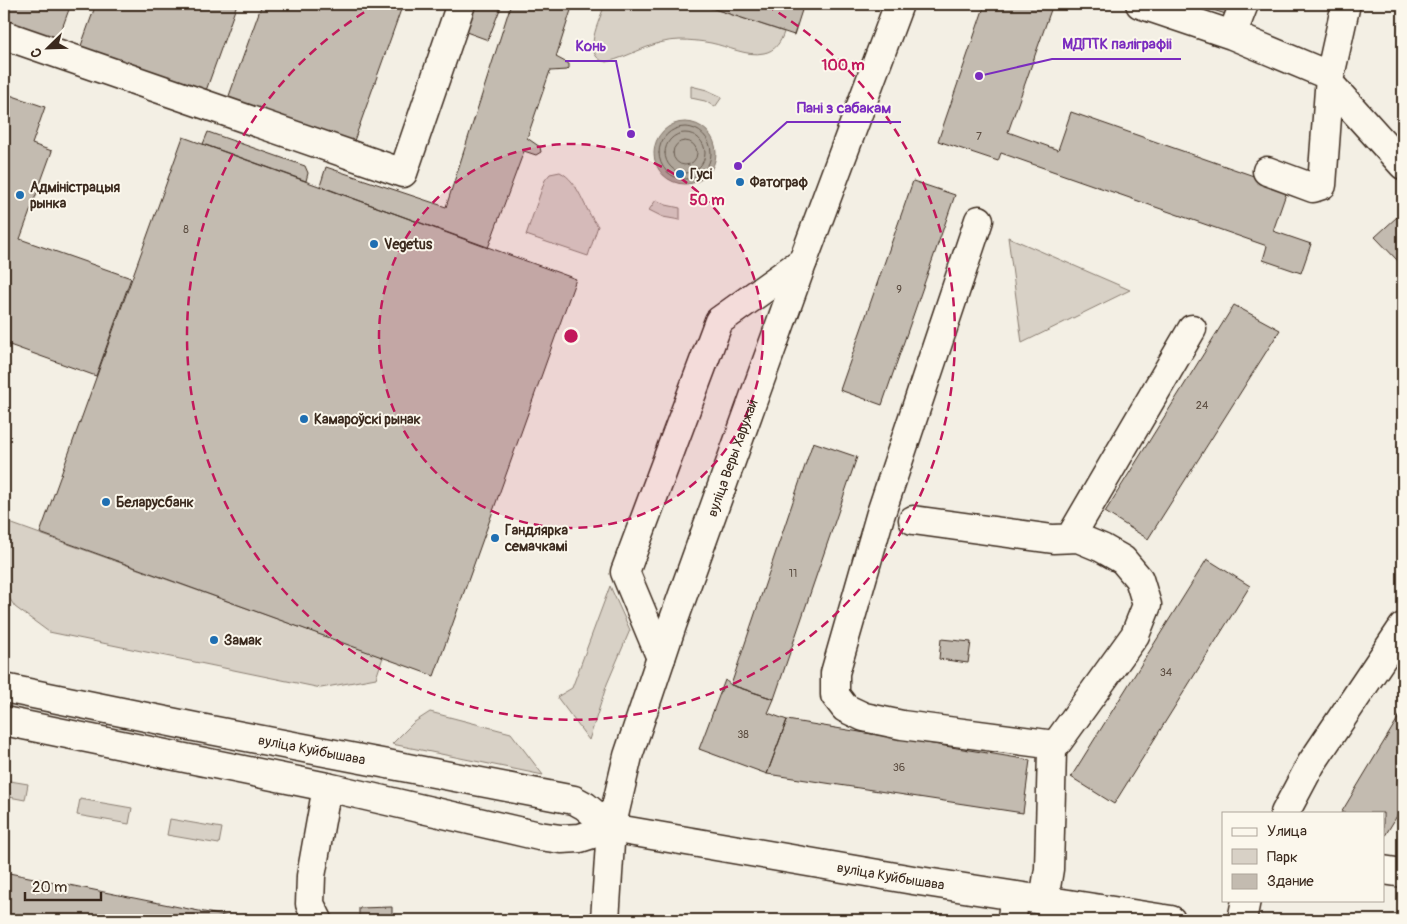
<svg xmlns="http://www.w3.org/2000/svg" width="1407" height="924" viewBox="0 0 1407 924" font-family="Pangolin,sans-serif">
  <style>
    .green { fill: #d8d1c6; stroke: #8a7e72 }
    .water { fill: #afa69a; stroke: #817468 }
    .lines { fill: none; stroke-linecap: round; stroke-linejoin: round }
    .shore { stroke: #695c50; stroke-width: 1 }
    .building { fill: #c3bbb0; stroke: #3b2a1e }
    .minor-casing { stroke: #3b2a1e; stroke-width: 31 }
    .major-casing { stroke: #3b2a1e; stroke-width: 31 }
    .minor { stroke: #fbf7ec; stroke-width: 28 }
    .major { stroke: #fbf7ec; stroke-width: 28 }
    .ring { fill: none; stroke: #c2185b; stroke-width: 2.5; stroke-dasharray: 9 6 }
    .poi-dot { fill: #1f6fb2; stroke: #fbf7ec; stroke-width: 2 }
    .labels { text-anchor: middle; stroke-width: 4; stroke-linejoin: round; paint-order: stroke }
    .number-label { font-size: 11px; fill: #5d4e42 }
    .poi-label { font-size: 14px; font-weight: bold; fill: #3b2a1e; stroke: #fbf7ec; text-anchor: start }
    .street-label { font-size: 14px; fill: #3b2a1e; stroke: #fbf7ec }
    .centre { fill: #c2185b; stroke: #fbf7ec; stroke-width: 2.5 }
    .ring-label { font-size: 15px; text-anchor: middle; font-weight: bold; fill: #c2185b; stroke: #fbf7ec; stroke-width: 4; stroke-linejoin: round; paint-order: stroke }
    .leader { fill: none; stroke: #7b2cbf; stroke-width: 2 }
    .callout-dot { fill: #7b2cbf; stroke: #fbf7ec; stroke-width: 2 }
    .callout-label { font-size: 15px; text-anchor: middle; font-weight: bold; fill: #7b2cbf; stroke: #fbf7ec; stroke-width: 4; stroke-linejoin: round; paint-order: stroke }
  </style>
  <rect width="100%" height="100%" fill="#f3efe4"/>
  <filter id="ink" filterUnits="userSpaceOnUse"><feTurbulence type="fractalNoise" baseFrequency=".02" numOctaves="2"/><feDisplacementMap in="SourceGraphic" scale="10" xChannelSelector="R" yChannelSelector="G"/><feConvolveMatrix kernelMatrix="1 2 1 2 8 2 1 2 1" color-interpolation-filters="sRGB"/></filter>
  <g filter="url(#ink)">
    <path class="green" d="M605,4H699L784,32C781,42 775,51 764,53C747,57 727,46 711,43C701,41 689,40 680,40C652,40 631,57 606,62C580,56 600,20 605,4Z
      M691,86L707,90L722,97L715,107L705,101L691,98Z
      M560,172C580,182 583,209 598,226L588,256L526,235L545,180L550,174Z
      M656,200L666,205L680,208V220L663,217L649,210Z
      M1008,237L1130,290L1022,343Z
      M4,521L383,657L376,678L321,688L49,632L15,607L4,590Z
      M610,586L630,630L607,684L589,740L557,697L572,688Z
      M430,712L511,733L543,775L392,744L413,723Z
      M4,780L28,784L25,800L4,796Z
      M80,799L132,808L129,824L77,815Z
      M170,819L222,828L219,844L167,835Z"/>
    <path class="water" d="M654 153a31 31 0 1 1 62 0a31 31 0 1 1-62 0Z"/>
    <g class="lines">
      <path class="shore" d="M659 153a26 26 0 1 1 52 0a26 26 0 1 1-52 0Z
        M665 153a20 20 0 1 1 40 0a20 20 0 1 1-40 0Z
        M673 153a12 12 0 1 1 24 0a12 12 0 1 1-24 0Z"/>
    </g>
    <path class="building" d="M4,4H71L56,45L4,27Z
      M96,4H237L203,99L78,54Z
      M262,4H403L350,152L225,107Z
      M468,4H502L488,40L458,29Z
      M511,4H573L556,57L569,64V68L567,70L550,71L527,138L540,147L541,152L536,155L524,151L488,248L320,186L326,167L446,207Z
      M699,4H804L794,35Z
      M985,4H1053L1008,132L1058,150L1071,112L1288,188L1273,231L1311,244L1301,273L1263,260L1267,246L1001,153L998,161L938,141Z
      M1194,4H1235L1232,16Z
      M4,93L45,107L32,144L52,151L20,239L131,278L96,376L4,343Z
      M208,132L305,166L308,173L306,181L203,144Z
      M183,137L576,279L434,676L40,533Z
      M913,181L955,195L882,405L840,390Z
      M1397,217L1403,224V257L1398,261L1375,237Z
      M1234,305L1280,330L1148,539L1105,512Z
      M813,442L857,457L774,699L731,685Z
      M1207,559L1250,586L1114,804L1071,777Z
      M941,639L971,642L968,663L939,659Z
      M725,680L731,685L774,699L768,713L787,720L767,774L699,749Z
      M1403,710V806L1383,839V813H1341Z
      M787,720L1030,760L1023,813L767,774Z
      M4,872L214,914L242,920H4Z
      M392,907V920H359V908Z"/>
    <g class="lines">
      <defs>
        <path id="minor" d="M1140,4L1232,35L1330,76
          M4,35L403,173L461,4
          M1232,35L1244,4
          M1330,84L1403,165
          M1267,171L1313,188L1322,185L1330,76L1346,4
          M979,220L880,516L835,673V695L845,708L864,717L902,725L1055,745
          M913,520L1053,539L1078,538L1102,548L1123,560L1139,579L1147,605L1135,635L1052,750L1049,869L1044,900
          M1070,538L1192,329
          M661,658L625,572L719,321L803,261
          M1285,813L1311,764L1403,627
          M1383,870L1403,873
          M318,920L310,904L311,876L327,787
          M1012,920L1014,896
          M1242,920L1246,900"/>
        <g id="major">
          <path id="s1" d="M4,688L200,728L574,800L585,806L611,828"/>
          <path id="s2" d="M4,721L327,787L539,836L561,839L580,838L611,828L913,880L1171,920"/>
          <path id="s3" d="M605,920L611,828L628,756L672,625L803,261L899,4"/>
        </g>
      </defs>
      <use href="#minor" class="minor-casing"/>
      <use href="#major" class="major-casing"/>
      <use href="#minor" class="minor"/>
      <use href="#major" class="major"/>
    </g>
  </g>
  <circle cx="571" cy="336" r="192" fill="#c2185b" fill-opacity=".12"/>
  <g class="ring">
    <circle cx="571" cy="336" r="192"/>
    <path d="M766 5A384 384 0 1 1 376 5"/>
  </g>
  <g class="poi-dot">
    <circle cx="680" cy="174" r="5"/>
    <circle cx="740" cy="182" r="5"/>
    <circle cx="20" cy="195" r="5"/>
    <circle cx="374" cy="244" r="5"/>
    <circle cx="304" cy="419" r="5"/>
    <circle cx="106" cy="502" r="5"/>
    <circle cx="495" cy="538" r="5"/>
    <circle cx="214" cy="640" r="5"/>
  </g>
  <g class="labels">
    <g class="number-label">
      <text x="979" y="140">7</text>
      <text x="186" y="233">8</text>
      <text x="899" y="293">9</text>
      <text x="1202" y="409">24</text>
      <text x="793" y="577">11</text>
      <text x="1166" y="676">34</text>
      <text x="743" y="738">38</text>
      <text x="899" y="771">36</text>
    </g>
    <g class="poi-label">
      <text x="690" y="179">Гусі</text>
      <text x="750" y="187">Фатограф</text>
      <text x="30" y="192">Адміністрацыя<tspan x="30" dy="16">рынка</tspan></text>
      <text x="384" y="249">Vegetus</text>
      <text x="314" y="424">Камароўскі рынак</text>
      <text x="116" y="507">Беларусбанк</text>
      <text x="505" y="535">Гандлярка<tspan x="505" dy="16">семачкамі</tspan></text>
      <text x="224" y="645">Замак</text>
    </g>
    <g class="street-label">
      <text dy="5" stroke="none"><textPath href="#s3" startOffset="482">вуліца Веры Харужай</textPath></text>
      <text dy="5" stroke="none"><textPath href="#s1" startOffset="314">вуліца Куйбышава</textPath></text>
      <text dy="5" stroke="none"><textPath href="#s2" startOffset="905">вуліца Куйбышава</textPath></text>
    </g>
  </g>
  <circle cx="571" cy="336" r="8" class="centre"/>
  <g class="ring-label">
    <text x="843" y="70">100 m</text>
    <text x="707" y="205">50 m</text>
  </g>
  <path class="leader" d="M979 76L1052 59H1181M631 134L616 61H565M738 166L787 122H901"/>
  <g class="callout-dot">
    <circle cx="979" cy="76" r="5"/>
    <circle cx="631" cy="134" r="5"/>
    <circle cx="738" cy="166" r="5"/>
  </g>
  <g class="callout-label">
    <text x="1117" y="49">МДПТК паліграфіі</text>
    <text x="591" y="51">Конь</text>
    <text x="844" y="113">Пані з сабакам</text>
  </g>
  <rect width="1407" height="924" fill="none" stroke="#fbf7ec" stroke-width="20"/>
  <rect x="10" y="10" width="1387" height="904" fill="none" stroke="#3b2a1e" stroke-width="2" filter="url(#ink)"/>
  <rect x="1222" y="812" width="162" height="90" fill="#fbf7ec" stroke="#aea59a"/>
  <rect x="1232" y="828" width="25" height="8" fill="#fbf7ec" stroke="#aea59a"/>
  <text x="1267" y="836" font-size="15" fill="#3b2a1e">Улица</text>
  <rect x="1232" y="849" width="25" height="15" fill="#d8d1c6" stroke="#aea59a"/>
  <text x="1267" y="862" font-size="15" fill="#3b2a1e">Парк</text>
  <rect x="1232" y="874" width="25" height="15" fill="#c3bbb0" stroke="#aea59a"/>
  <text x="1267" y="886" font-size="15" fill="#3b2a1e">Здание</text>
  <g transform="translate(48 48) rotate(247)" stroke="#fbf7ec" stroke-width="4" paint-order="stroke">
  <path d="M0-4L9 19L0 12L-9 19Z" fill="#3b2a1e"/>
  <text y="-8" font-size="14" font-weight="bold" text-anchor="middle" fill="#3b2a1e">С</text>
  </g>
  <path d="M25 892v8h76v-8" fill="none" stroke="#3b2a1e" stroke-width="2.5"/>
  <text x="32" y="892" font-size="15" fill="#3b2a1e" stroke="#fbf7ec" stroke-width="4" paint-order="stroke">20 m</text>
</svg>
